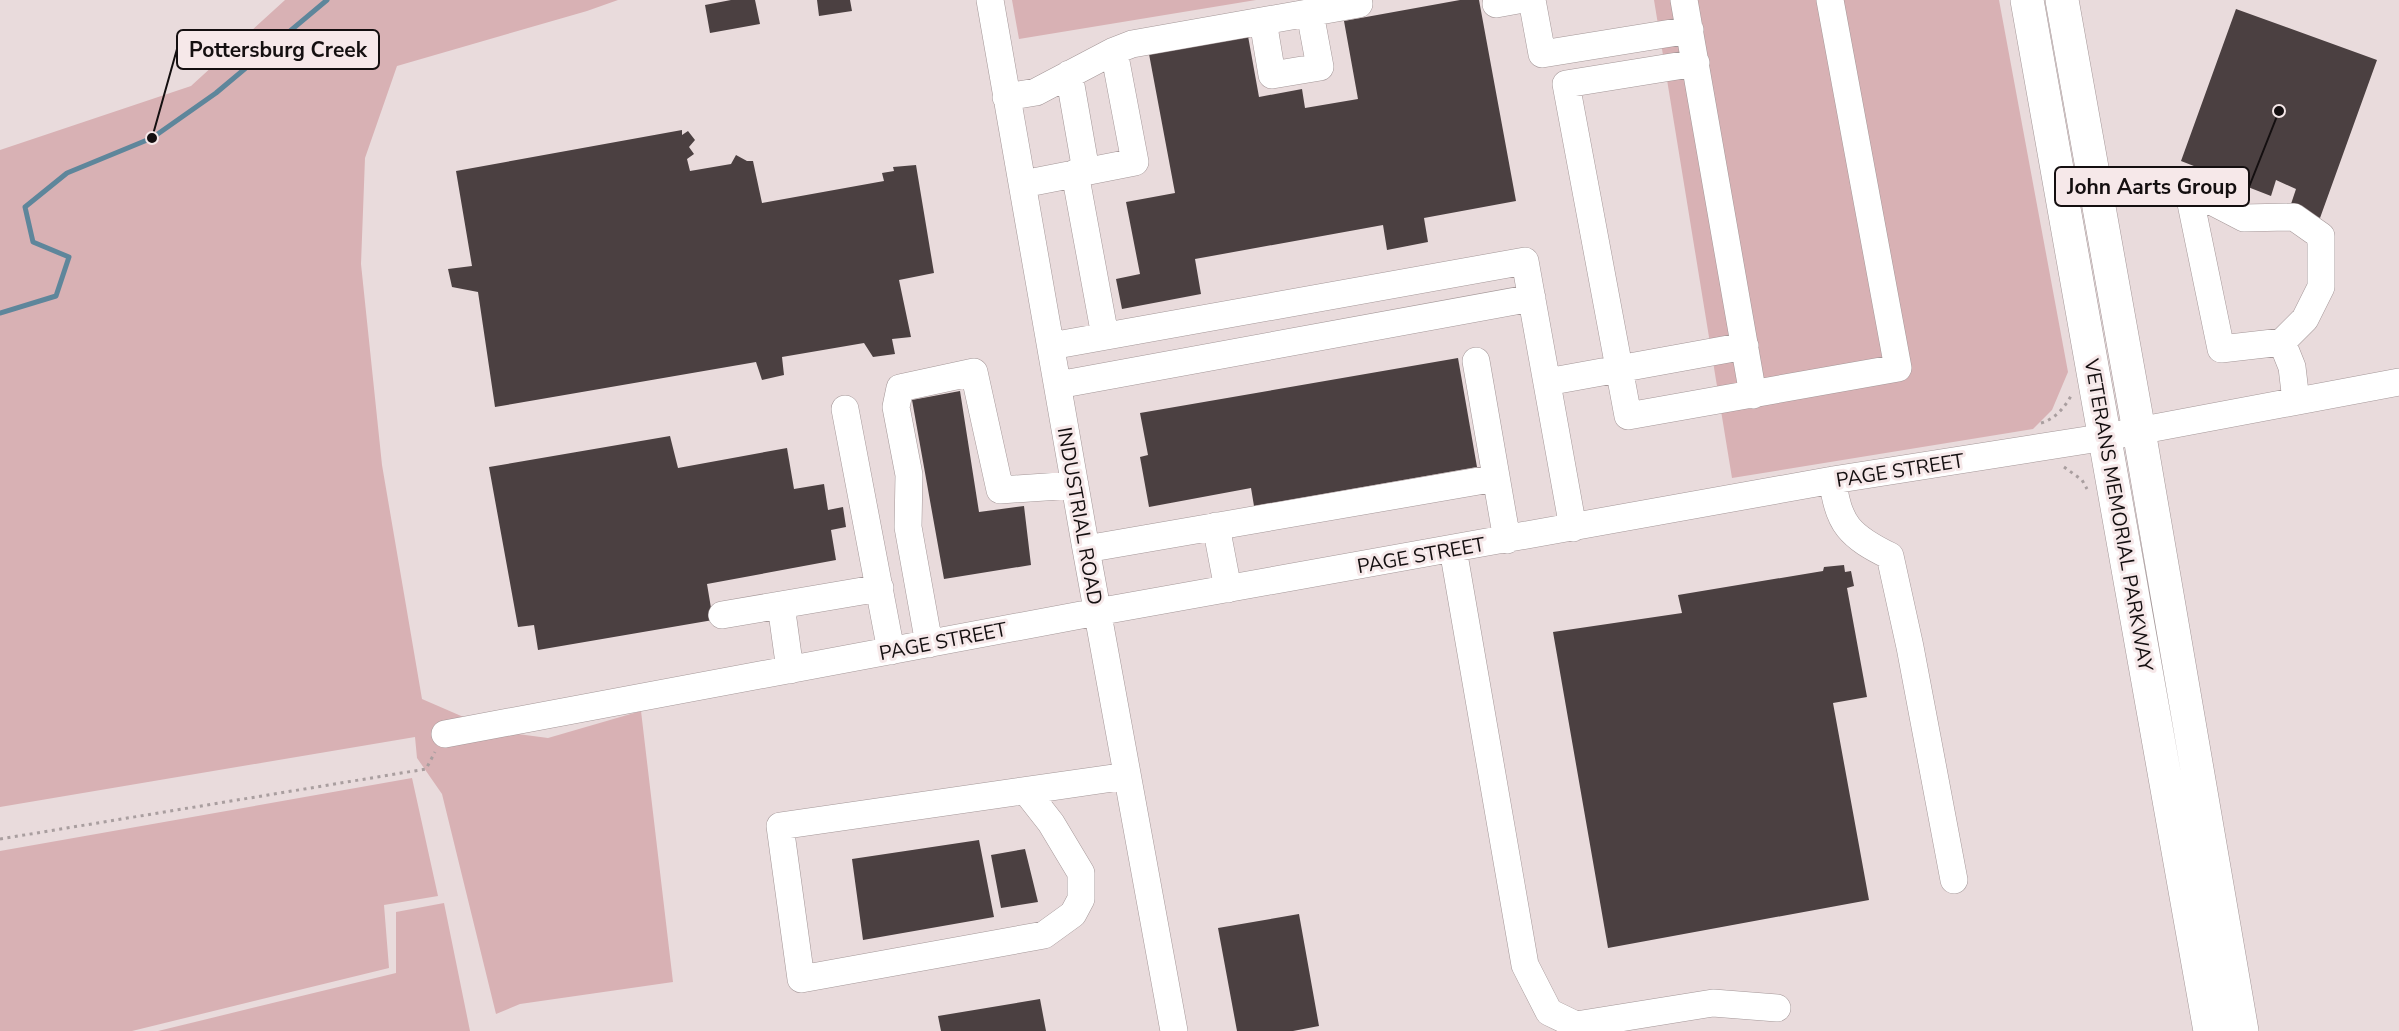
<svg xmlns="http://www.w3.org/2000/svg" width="2399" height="1031" viewBox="0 0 2399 1031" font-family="'Nunito Sans',sans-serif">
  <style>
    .green { fill: #d8b1b4 }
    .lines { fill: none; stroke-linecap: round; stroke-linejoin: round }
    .stream { stroke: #5e869b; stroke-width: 5 }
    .building { fill: #4b4041 }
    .minor-casing { stroke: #a49798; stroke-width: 28 }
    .highway-casing { stroke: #a49798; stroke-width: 34 }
    .path { stroke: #a99e9f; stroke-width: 3; stroke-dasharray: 3 4.5; stroke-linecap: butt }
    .minor { stroke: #fff; stroke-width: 27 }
    .highway { stroke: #fff; stroke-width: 33 }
    .labels { text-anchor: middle; stroke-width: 6; stroke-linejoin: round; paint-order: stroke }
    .street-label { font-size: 20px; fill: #140f10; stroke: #f6e8e9 }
    .leader { fill: none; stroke: #140f10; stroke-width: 2 }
    .callout-dot { fill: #140f10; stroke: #f6e8e9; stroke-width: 2 }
    .callout { fill: #f6e8e9; stroke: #140f10; stroke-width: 2 }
    .callout-label { font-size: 21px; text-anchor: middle; font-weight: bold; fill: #140f10 }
  </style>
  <rect width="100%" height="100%" fill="#e9dbdc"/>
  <path class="green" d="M285,0H618L587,11L397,66L365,158L361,264L382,465L422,699L475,722L510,733L548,738L641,711L673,982L520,1004L496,1014L442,794L417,758L415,737L0,807V150L191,86Z
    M1012,0H1256L1019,39Z
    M1654,0H1999L2068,372L2052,410L2033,429L1732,478Z
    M412,778L438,896L384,905L389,968L132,1031H0V851Z
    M444,903L470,1031H158L396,973V912Z"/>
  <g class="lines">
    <path class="stream" d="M0,313L56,296L69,257L33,242L25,207L67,173L152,138L216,93L327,0"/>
  </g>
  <path class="building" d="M731,0H755L760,24L710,33L705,5Z
    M817,0H850L852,11L819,16Z
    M1460,0H1479L1516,201L1424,218L1428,242L1387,250L1383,225L1195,259L1201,294L1122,309L1116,279L1140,274L1126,202L1175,193L1149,54L1248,36L1259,97L1302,89L1305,108L1358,99L1344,21Z
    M2236,9L2377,60L2320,218L2290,207L2296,189L2276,180L2271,196L2181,161Z
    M682,130V135L688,131L695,140L689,147L694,154L687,159L690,171L731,164L736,155L747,161H753L762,203L884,181L882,173L894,171L893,167L916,165L934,273L899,280L911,337L892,339L895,354L873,357L864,343L782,357L784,375L762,380L756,362L495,407L478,292L452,287L448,269L472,266L456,171Z
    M1458,358L1477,467L1254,506L1251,488L1149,507L1140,457L1148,455L1140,413Z
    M960,391L979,512L1024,506L1031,565L944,579L912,400Z
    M670,436L678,468L787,448L794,489L824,484L828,510L843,507L846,527L831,530L836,560L707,584L713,620L538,650L534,625L518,627L489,467Z
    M1844,565L1845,572L1851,571L1854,586L1847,588L1867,697L1833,703L1869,900L1608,948L1553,632L1682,613L1678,595L1823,571L1824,567Z
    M979,840L994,917L863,940L852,859Z
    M1025,849L1038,902L1001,908L991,855Z
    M1299,914L1319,1026L1293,1031H1237L1218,928Z
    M1040,999L1046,1031H941L938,1016Z"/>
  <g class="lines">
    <defs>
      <path id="minor" d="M990,0L1086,549L1174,1031
        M1532,0L1542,54L1690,30
        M1684,0L1753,395
        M1496,4L1518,0
        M1263,21L1272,75L1320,67L1310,13
        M1696,63L1566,84L1628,416L1898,368L1830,0
        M1069,74L1086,171
        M1006,97L1036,92L1114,51L1132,44L1359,4
        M1075,173L1105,336
        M1023,184L1135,162L1114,51
        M2282,342L2305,319L2321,287V236L2294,217L2244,218L2188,189L2221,349L2282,342L2292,367L2296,401
        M1051,346L1525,261L1573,528
        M1476,361L1507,540
        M1547,382L1745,346
        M1058,385L1532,298
        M845,409L891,651
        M1833,480C1837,524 1851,537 1890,556L1910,647L1954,880
        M1216,526L1228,589
        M1086,549L1496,478
        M1453,549L1525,965L1549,1012L1576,1025L1713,1003L1777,1008
        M781,605L790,670
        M722,615L880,588
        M929,644L908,527L909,475L896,407L900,388L974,372L1000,490L1075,485
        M445,734L1097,612L1833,480L2106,437L2399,382
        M1026,791L1051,823L1081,873V899L1073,914L1044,935L801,979L780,826L1127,776"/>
      <path id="highway" d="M2027,0L2210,1031
        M2062,0L2139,431L2242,1031"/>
    </defs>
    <use href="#minor" class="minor-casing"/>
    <use href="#highway" class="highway-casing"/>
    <path class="path" d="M2041,423C2055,419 2064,408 2071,396
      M2064,467L2082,480L2087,489
      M0,839L426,769L435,752"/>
    <use href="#minor" class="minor"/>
    <use href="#highway" class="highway"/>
  </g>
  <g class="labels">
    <g class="street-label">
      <text transform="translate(1900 470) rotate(-9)" y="7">PAGE STREET</text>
      <text transform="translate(2119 515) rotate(80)" y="7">VETERANS MEMORIAL PARKWAY</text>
      <text transform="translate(1080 516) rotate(80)" y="7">INDUSTRIAL ROAD</text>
      <text transform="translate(1421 555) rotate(-10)" y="7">PAGE STREET</text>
      <text transform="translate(943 641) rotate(-11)" y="7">PAGE STREET</text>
    </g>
  </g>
  <path class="leader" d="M152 138L177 49M2279 111L2249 187"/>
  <g class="callout-dot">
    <circle cx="152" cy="138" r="6"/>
    <circle cx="2279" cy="111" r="6"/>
  </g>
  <g class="callout">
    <rect x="177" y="30" width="202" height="39" rx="6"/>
    <rect x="2055" y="167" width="194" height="39" rx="6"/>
  </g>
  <g class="callout-label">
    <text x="278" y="57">Pottersburg Creek</text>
    <text x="2152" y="194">John Aarts Group</text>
  </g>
</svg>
